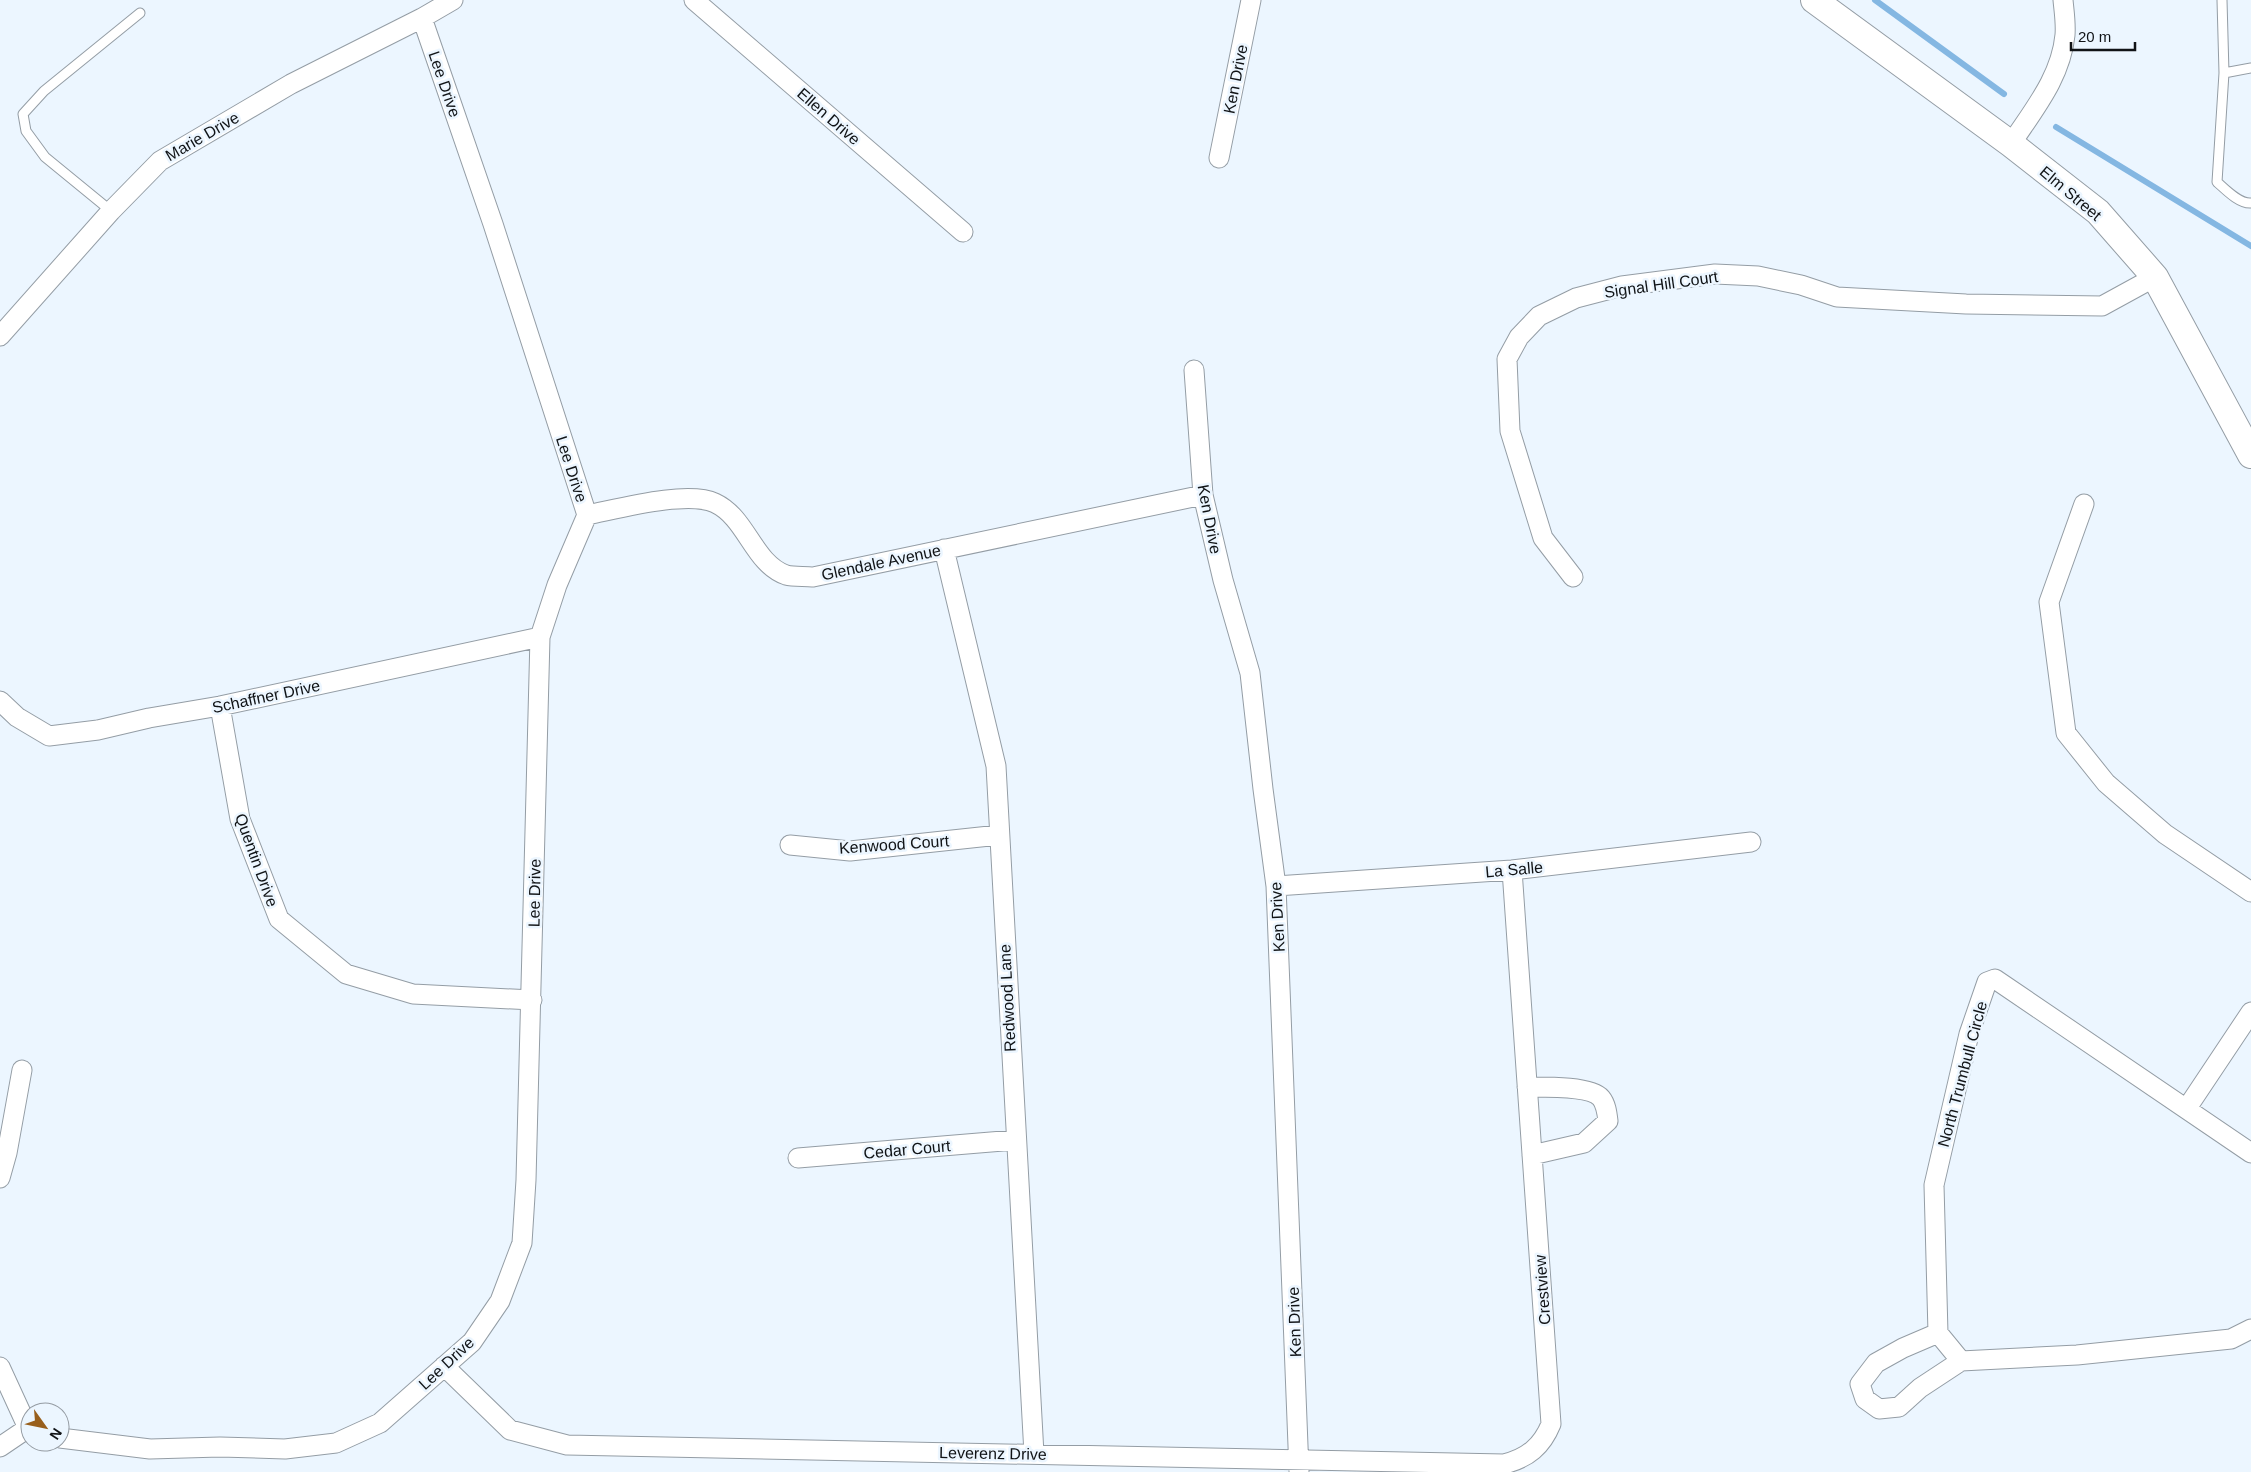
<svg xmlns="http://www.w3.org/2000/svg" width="2251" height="1472" viewBox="0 0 2251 1472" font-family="Arial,sans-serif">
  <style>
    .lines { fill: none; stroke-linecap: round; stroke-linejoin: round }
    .stream { stroke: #84b7e2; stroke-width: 6 }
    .lane-casing { stroke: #949da5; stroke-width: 11 }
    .street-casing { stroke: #949da5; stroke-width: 21 }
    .secondary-casing { stroke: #949da5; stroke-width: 28 }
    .lane { stroke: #fff; stroke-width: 9 }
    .street { stroke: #fff; stroke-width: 19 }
    .secondary { stroke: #fff; stroke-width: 26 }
    .labels { text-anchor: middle; stroke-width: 5; stroke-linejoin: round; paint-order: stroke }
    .street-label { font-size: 16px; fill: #101316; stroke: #ecf6ff }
  </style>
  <rect width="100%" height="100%" fill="#ecf6ff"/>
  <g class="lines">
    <path class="stream" d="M1875,0L2004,94
      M2056,127L2251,246"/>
    <defs>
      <path id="lane" d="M2222,0L2224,73L2251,68
        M2224,73L2217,182C2225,189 2239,204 2251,203
        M111,211L45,157L26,131L23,114L44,91L140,13"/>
      <path id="street" d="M694,0L963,232
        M2011,144C2034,109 2061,77 2065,35C2066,23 2064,11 2063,0
        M1219,158L1251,0
        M0,336L111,211L160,161L291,84L422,18L453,0
        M1194,370L1203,495L1223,580L1250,673L1263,789L1276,886L1299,1471
        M2084,504L2049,602L2066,733L2106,783L2165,834L2251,892
        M587,515C618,509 687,490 715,503C747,518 753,563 786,575C794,577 805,576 813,577L1203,495
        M944,549L996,766L1034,1454
        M1573,577L1543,538L1510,431L1507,359L1519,337L1539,316L1576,298L1622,286L1715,274L1758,276L1801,285L1837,297L1966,304L2102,306L2155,277
        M0,701L17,717L49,736L98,730L149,718L220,706L540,637
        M220,706L240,819L279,919L346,974L413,994L532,1000
        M790,845L850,851L999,835
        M1276,886L1512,870L1751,842
        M1527,1087C1544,1087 1591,1086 1601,1098C1606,1104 1607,1113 1608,1121L1584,1143L1532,1155
        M2187,1108L2251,1012
        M2251,1153L1995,979L1987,982L1969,1034L1934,1185L1938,1333L1961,1361L2077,1355L2231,1339L2251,1329
        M798,1158L1015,1140
        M0,1178L7,1153L22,1070
        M1938,1333L1903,1348L1876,1363L1860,1384L1865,1399L1879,1409L1899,1407L1920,1388L1961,1361
        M444,1366L510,1430L567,1445L1504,1464C1528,1458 1542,1446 1551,1424L1512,870
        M0,1367L28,1428
        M60,1438L150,1449L220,1447L285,1449L336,1443L380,1423L472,1342L500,1301L522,1243L526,1180L540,637L557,585L587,515L493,224L422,18
        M0,1447L28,1428"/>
      <path id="secondary" d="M1814,0L2011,144L2098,212L2155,277L2251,455"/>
    </defs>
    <use href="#lane" class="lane-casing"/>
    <use href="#street" class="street-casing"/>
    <use href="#secondary" class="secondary-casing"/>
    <use href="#lane" class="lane"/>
    <use href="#street" class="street"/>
    <use href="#secondary" class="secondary"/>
  </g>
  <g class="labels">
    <g class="street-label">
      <text transform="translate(1235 79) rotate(-79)" y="6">Ken Drive</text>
      <text transform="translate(445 84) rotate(71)" y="6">Lee Drive</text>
      <text transform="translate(829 116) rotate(41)" y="6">Ellen Drive</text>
      <text transform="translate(202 136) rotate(-30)" y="6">Marie Drive</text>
      <text transform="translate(2071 193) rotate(40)" y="6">Elm Street</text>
      <text transform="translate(1661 284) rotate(-8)" y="6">Signal Hill Court</text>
      <text transform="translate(572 469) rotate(72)" y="6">Lee Drive</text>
      <text transform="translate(1210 519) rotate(79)" y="6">Ken Drive</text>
      <text transform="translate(881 562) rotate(-12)" y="6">Glendale Avenue</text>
      <text transform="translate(266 696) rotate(-12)" y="6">Schaffner Drive</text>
      <text transform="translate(894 844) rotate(-4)" y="6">Kenwood Court</text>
      <text transform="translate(257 860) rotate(70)" y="6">Quentin Drive</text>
      <text transform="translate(1514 869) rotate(-5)" y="6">La Salle</text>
      <text transform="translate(534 893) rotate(-89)" y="6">Lee Drive</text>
      <text transform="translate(1277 917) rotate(-93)" y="6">Ken Drive</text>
      <text transform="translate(1007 998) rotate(-93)" y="6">Redwood Lane</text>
      <text transform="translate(1962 1074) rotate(-75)" y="6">North Trumbull Circle</text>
      <text transform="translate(907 1149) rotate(-5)" y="6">Cedar Court</text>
      <text transform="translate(1542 1290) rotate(-94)" y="6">Crestview</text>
      <text transform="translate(1294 1322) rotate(-92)" y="6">Ken Drive</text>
      <text transform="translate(446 1363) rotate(-43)" y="6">Lee Drive</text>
      <text transform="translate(993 1453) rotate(1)" y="6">Leverenz Drive</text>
    </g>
  </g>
  <g transform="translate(45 1427) rotate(123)"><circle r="24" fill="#ecf6ff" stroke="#949ba2"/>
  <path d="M0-4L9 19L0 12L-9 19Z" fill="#985f1c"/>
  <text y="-8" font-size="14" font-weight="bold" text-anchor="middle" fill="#101316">N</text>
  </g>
  <path d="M2071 42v8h64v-8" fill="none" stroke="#101316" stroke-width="2.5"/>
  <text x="2078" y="42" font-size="15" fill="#101316" stroke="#ecf6ff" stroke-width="4" paint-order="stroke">20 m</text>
</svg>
